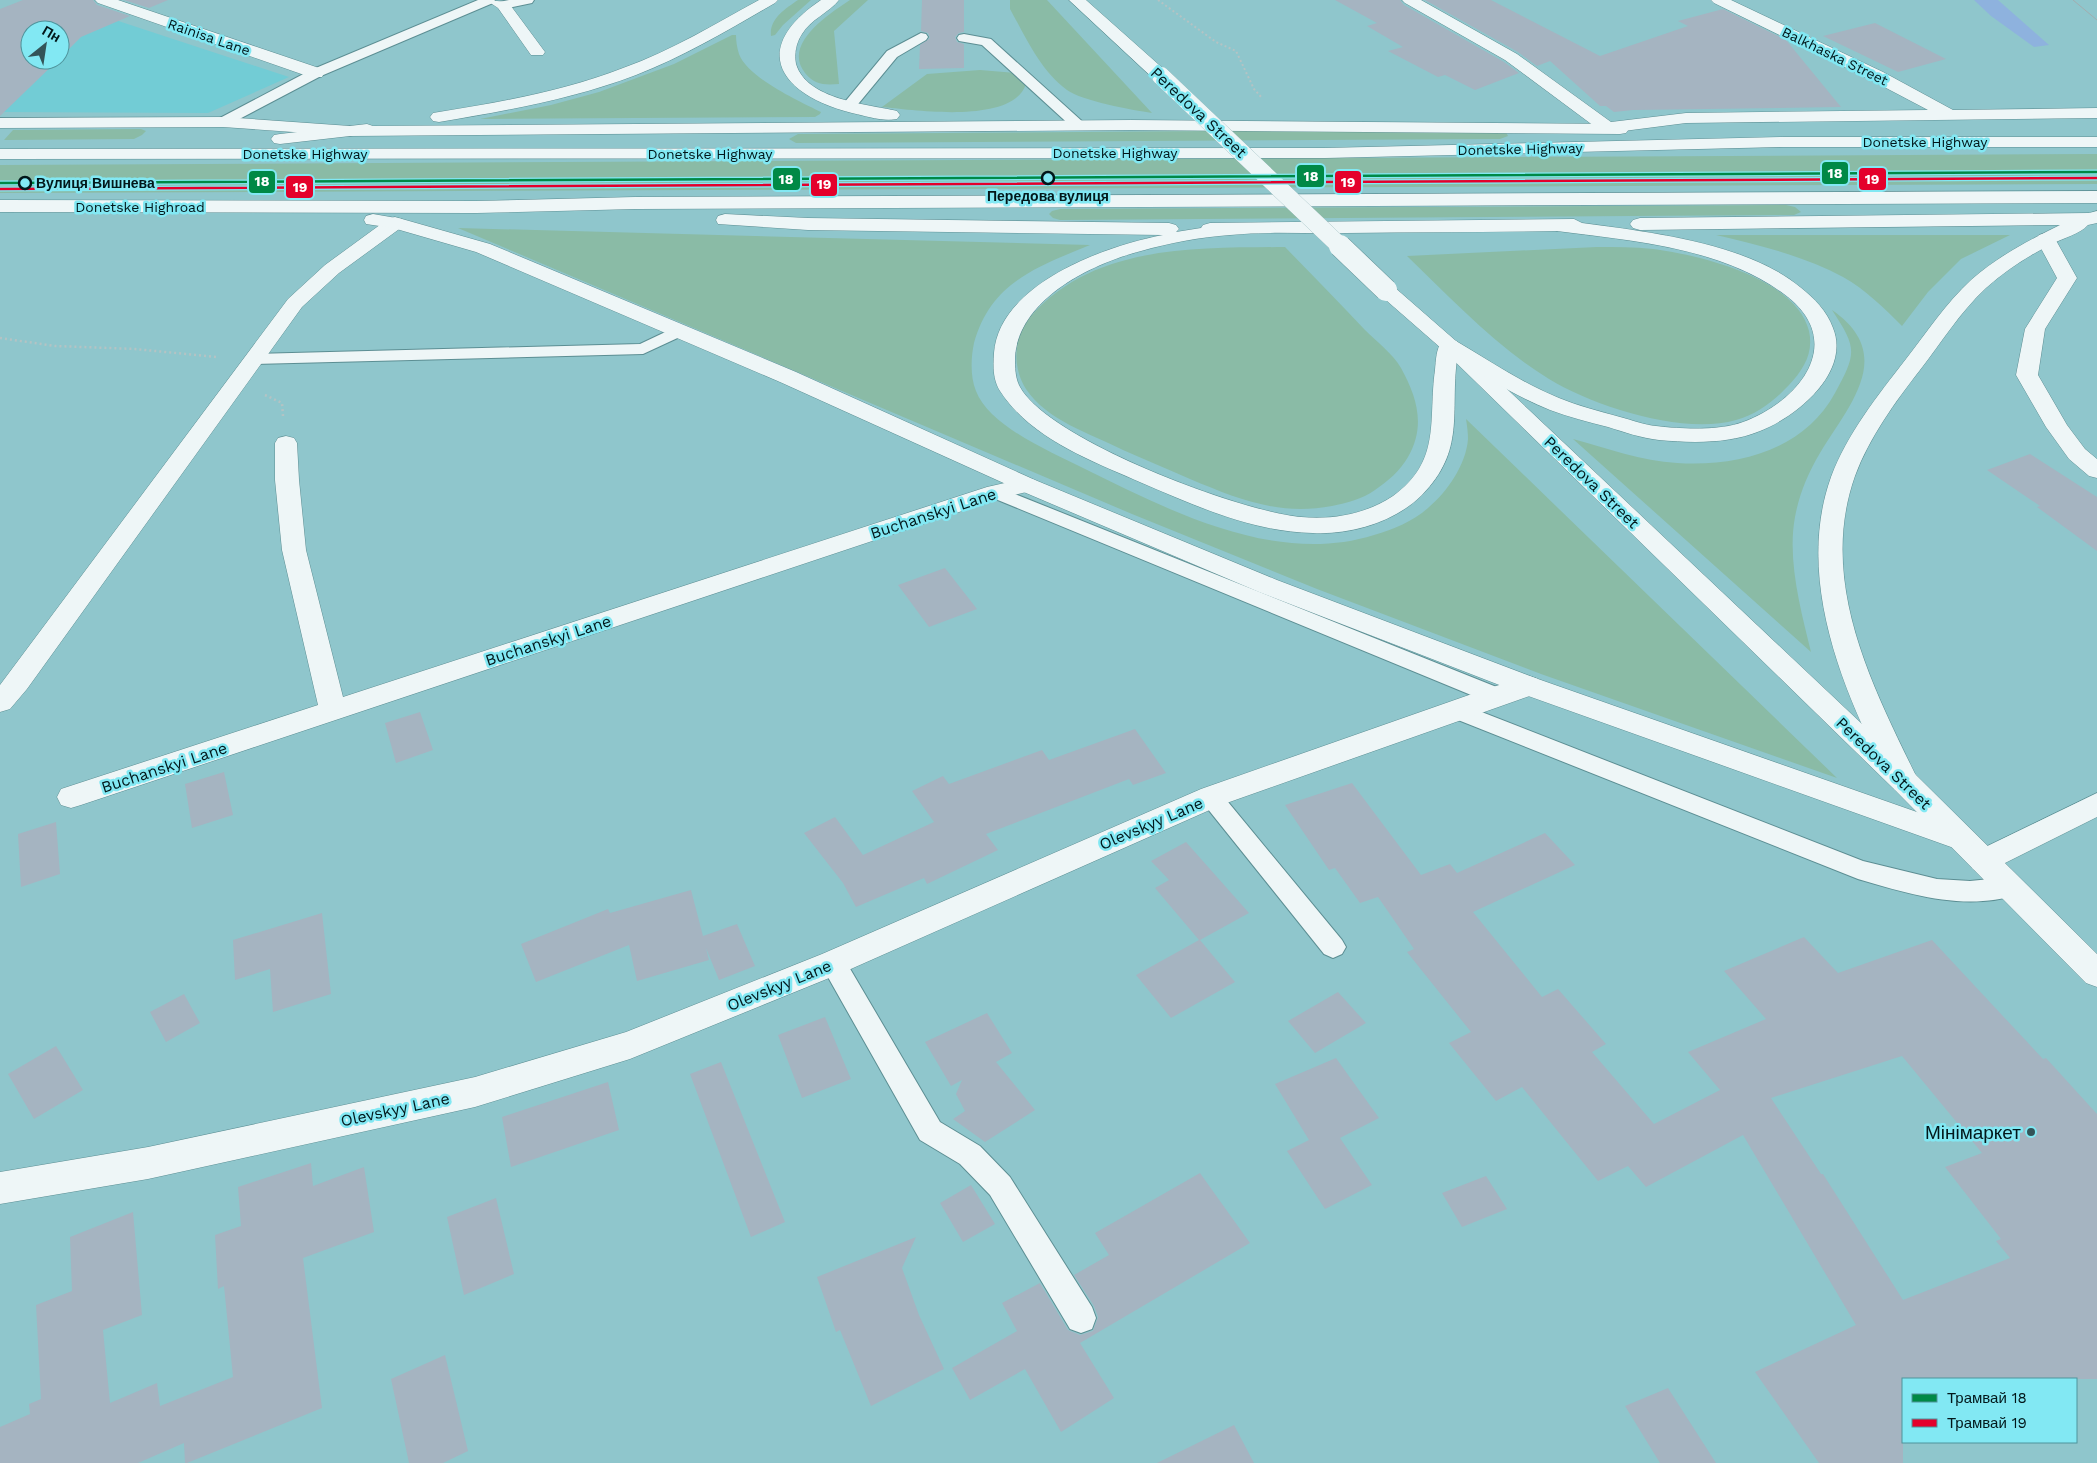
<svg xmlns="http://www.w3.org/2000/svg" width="2097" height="1463" viewBox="0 0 2097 1463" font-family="'Work Sans',sans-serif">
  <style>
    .built { fill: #72ccd5; fill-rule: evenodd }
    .green { fill: #8abba6 }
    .water { fill: #8eb2de }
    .building { fill: #a5b4c1; fill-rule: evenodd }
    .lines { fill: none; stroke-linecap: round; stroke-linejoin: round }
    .lane-casing { stroke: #5c8e93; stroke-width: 2 }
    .street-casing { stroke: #5c8e93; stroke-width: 1 }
    .secondary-casing { stroke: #5c8e93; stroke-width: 1 }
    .primary-casing { stroke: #5c8e93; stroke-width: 1 }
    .highway-casing { stroke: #5c8e93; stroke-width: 1 }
    .path-far1 { stroke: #b4c3c4; stroke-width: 2; stroke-dasharray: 2 2.5; stroke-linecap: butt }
    .path { stroke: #b4c3c4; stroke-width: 2.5; stroke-dasharray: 2 3; stroke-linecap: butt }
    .lane { fill: #eef6f7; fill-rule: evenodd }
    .street { fill: #eef6f7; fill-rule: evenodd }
    .secondary { fill: #eef6f7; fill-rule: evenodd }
    .primary { fill: #eef6f7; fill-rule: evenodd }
    .highway { fill: #eef6f7; fill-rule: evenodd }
    .tram { stroke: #a2adaf; stroke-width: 1 }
    .primary-bridge-far1-casing { stroke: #5c8e93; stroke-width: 18; stroke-linecap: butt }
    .primary-bridge-casing { stroke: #5c8e93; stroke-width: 23; stroke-linecap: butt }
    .primary-bridge-far1 { stroke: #eef6f7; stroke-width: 18 }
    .primary-bridge { stroke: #eef6f7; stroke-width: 22 }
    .tram-1-casing { stroke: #82e8f3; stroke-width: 5 }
    .tram-2-casing { stroke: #82e8f3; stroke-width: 5 }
    .tram-1 { stroke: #008946; stroke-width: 2.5 }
    .tram-2 { stroke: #e4002b; stroke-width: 2.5 }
    .stop-dot { fill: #82e8f3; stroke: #02171a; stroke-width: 2.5 }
    .poi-dot { fill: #335458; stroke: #82e8f3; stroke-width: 2 }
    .labels { text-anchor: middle; stroke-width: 5; stroke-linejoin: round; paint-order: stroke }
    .far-street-label { font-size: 14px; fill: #02171a; stroke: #82e8f3 }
    .far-stop-label { font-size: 14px; font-weight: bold; fill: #02171a; stroke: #82e8f3; text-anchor: start }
    .street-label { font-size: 16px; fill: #02171a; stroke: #82e8f3 }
    .near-poi-label { font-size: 19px; fill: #02171a; stroke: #82e8f3; text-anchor: end }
    .line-badge { stroke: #82e8f3; stroke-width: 2 }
    .badge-label { font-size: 14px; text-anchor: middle; font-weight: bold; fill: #fff }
  </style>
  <rect width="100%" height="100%" fill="#8fc6cc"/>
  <path class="built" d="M94,13L289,77L208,113L1,112L0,27ZM30,30H60V60H30Z"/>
  <path class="green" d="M798,0H811L783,25L775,35L771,36C769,19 785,9 798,0Z
    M850,0H868L834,31L839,84C824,85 815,85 805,73C782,44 829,14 850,0Z
    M1010,0H1047L1152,113C1132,110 1082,101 1067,90C1040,70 1026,38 1010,9Z
    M732,35H736C736,41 737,48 739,54C748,78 799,101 821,112L820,114L815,117L480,119L551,105L599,92L674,64Z
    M980,70L1016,73L1026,84C1013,125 914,110 882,107L927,74Z
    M141,129L146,131L142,135L134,139L4,140L13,130Z
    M1495,129L1506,132L1508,136L1500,139L796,143L789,139L798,134Z
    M2097,154V184L0,193V165Z
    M1786,205L1795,207L1801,212L1794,215L1060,220L1053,218L1049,214L1052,211L1060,209Z
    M458,228L1090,245C1037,267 991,282 974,343C971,357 970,377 976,391C989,426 1051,452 1083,468C1170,511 1276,566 1374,535C1394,529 1412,522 1428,508C1447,492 1466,465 1468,439C1468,433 1467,425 1466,419L1837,778L1541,674L1317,589L1132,514Z
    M1716,235H2010L1961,259L1928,292L1902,326C1884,308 1866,290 1843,277C1804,256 1759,245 1716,235Z
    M1285,247C1312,275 1339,302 1365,330C1377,342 1393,354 1401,368C1417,397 1426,426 1408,457C1400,471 1388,481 1375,490C1362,499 1347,503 1332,506C1279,516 1238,499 1190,479C1168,469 1145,460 1123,450C1091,434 1046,420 1026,389C1012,367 1013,337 1031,316C1094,244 1197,248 1285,247Z
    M1597,247C1615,247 1634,247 1653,249C1700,255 1796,278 1809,331C1814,353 1803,370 1789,385C1774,401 1758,414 1736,420C1683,435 1595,407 1549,379C1495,346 1452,299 1407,256Z
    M1832,310C1897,355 1849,405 1820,453C1808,473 1799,495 1795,517C1787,560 1801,611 1811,652L1573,439C1606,448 1642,461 1677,463C1738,467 1804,450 1835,393C1857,353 1857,348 1832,310Z"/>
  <path class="water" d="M1974,0H1998L2049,45L2034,47L1991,16Z"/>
  <path class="building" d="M23,0H93L97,5L130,16L81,37L60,58V30H30V60H58L0,116V9Z
    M124,0H168L149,8Z
    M922,0H964V32L959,33L955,37L957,42L964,44V68L919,69L920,45L930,38L928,33L921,31Z
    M1335,0H1400L1404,5L1504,62L1519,73L1475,90L1445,75L1438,77L1388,51L1403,47L1367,26L1377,23Z
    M1425,0H1491L1600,56L1688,26L1678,21L1723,9L1786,40L1841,107L1633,110L1614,112L1606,106H1600L1550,61L1537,66L1518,52Z
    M1875,23L1946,59L1898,72L1823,36Z
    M2030,454L2097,497V551L2037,507L2040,506L1987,470Z
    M945,568L977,609L929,627L898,585Z
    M420,712L433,750L396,763L385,723Z
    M1135,729L1166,773L1133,785L1129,779L986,834L998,850L927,884L924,878L856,907L843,883L804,833L835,817L863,855L934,822L912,791L943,776L949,784L1042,750L1049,760Z
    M224,772L233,815L192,828L185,784Z
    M1352,783L1421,875L1450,864L1457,873L1545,833L1575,865L1473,912L1542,997L1558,989L1606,1044L1592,1052L1654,1124L1720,1090L1688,1052L1766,1019L1724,971L1804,937L1838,973L1932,940L2043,1059L2046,1058L2097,1114V1379H1903V1463H1819L1755,1372L1856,1325L1743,1135L1646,1187L1628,1166L1598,1181L1522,1087L1496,1101L1449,1043L1471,1032L1407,952L1414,949L1378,897L1360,903L1335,868L1329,870L1285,805ZM1902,1056L1982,1153L1945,1167L2001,1239L1996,1241L2010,1258L1903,1300L1823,1174H1821L1771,1098Z
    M56,822L60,874L21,887L18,834Z
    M1186,842L1249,913L1200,940L1235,982L1171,1018L1136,975L1199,940L1155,888L1169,880L1151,861Z
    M691,890L703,936L737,924L755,966L719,980L706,948L709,960L637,981L629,945L536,982L521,944L608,909L610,913Z
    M322,913L331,994L273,1012L270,969L235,980L233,940Z
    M1338,992L1366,1023L1315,1053L1288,1021Z
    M184,994L200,1023L166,1042L150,1012Z
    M987,1013L1012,1053L996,1062L1035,1110L985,1142L953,1119L965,1111L956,1094L962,1080L951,1086L925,1042Z
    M825,1017L851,1079L802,1098L778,1035Z
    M56,1046L83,1090L34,1119L8,1074Z
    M1336,1058L1379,1118L1340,1138L1372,1185L1325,1209L1287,1151L1309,1140L1275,1084Z
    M721,1062L785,1222L751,1237L690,1074Z
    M608,1082L619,1130L511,1167L502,1117Z
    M311,1163L313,1186L364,1167L374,1232L303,1258L322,1408L187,1463H185L184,1443L138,1463H0V1427L30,1414L29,1404L41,1399L36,1305L72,1291L70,1237L133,1212L142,1315L103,1330L110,1403L157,1383L160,1406L233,1377L224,1286L218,1289L215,1235L241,1226L238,1187Z
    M1200,1173L1250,1243L1080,1343L1114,1398L1061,1432L1025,1369L970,1400L952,1368L1017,1331L1002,1303L1040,1283L1068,1330L1080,1335L1093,1331L1098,1317L1094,1306L1074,1275L1109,1255L1095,1233Z
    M1486,1176L1507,1209L1462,1227L1442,1193Z
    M971,1185L995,1224L963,1242L940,1203Z
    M496,1198L514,1274L464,1295L447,1217Z
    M916,1237L902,1268L919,1315L944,1369L871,1406L840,1330L836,1332L817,1277Z
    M445,1355L468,1451L443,1463H409L391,1379Z
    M1668,1388L1716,1463H1660L1625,1406Z
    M1234,1425L1254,1463H1157Z"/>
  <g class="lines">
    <defs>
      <path id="lane" d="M478,0H495L493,3L321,76L228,125H218L216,122L218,119L311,70Z
        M509,0H534L532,3L503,9L497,5L499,2Z
        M921,33L926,34L928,37L926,40L897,57L854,109H844L842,106L844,103L887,51Z
        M964,34L991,39L1084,123L1086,126L1084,129H1074L982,45L959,41L957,38L959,35Z
        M678,326L684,327L687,331L684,335L643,354L254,364L248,363L245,359L248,355L254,354L640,344Z
        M995,486L1504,690L1507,696L1504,702L1496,704L1488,702L988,496L985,492L988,488Z
        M1456,702L1863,861L1937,879L1970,881L2010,877L2019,880L2022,887L2019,894C1966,912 1909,894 1858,879L1448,716L1445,710L1448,704Z
        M1211,788L1219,791L1342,940L1346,947L1342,954L1333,958L1324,954L1203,803L1199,797L1203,791Z
        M833,952L842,955L940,1122L980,1146L1010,1177L1092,1307L1096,1318L1092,1329L1081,1333L1070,1329L990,1195L960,1164L920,1140L820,963L824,955Z"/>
      <path id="street" d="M95,0H118L322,69L324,73L322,77H310L98,3Z
        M486,0L508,2L545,52L543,55H531L498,8Z
        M1402,0H1421L1517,54L1611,122L1686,113L1928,110L1871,80L1714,3L1711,0H1731L1883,72L1953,110L2097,108V118L1686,123L1608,133L1602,132L1505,60L1405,3Z
        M223,117L350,126L356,127L359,131L356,135L350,136L223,127L0,128V118Z
        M395,217L402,219L405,223L402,227L339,273L302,307L27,689L10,709L0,712V685L288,299L325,265L388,219Z
        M2046,233L2053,235L2077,278L2045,329L2038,375L2067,425L2085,449L2097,459V478L2089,476L2069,459L2046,427L2016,375L2025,329L2057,278L2036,239L2039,235Z
        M286,436L294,438L297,443L299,480L306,550L343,697L987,487L1027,478L1035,480L1039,485L1035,490L1001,498L81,805L71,808L61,805L57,797L61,789L318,705L282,550L275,480V443L278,438Z
        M1529,676L1538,679L1542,686L1538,693L1221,805L844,972L630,1059L475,1107L148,1179L0,1204V1172L148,1147L475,1077L626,1032L822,954L1201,789L1486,689Z
        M2097,793V817L1993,869L1983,873L1973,869L1968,861L1973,853Z"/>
      <path id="secondary" d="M1449,339L1456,341L1915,774L2097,954V987L2086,983L1895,790L1442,349L1438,345L1442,341Z"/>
      <path id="primary" d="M1069,0H1086L1167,72L1169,76L1167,80H1155Z
        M1386,284L1393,286L1456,341L1460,345L1456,349L1449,351L1442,349L1379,294L1376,290L1379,286Z"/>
      <path id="highway" d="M759,0H778L775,3C730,29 685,56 636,75C573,99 505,111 439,122L433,121L430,117L433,113L439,112C501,102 564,91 623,68C671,51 715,24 759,0Z
        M821,0H839C830,12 811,19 802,34C796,43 794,54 796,64C807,100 867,104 897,111L900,115L897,119C883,122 866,116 852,113C780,95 748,49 821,0Z
        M1131,120L1620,124L1626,125L1629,129L1626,133L1620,134L1131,130L350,136L280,144L274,143L271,139L274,135L280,134L367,124L373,126Z
        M1783,137H2097V147H1783L1325,158L0,159V149L1325,148Z
        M2097,191V203L635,209L476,213L0,212V200L476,201L635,197Z
        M2097,211V223L2088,225C2080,234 2063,238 2052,244C2028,256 2006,270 1986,288C1960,312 1941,343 1920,370C1895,402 1869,438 1855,476C1817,583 1874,689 1919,782L1915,790L1905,793L1895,790C1845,699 1794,580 1831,477C1847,434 1878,395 1906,359C1927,332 1946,303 1971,280C1997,257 2029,240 2060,225L1640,230L1633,228L1630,224L1633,220L1640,218L2089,213Z
        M373,214L402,219L490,244L796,372L1035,480L1277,580L1538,679L1971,831L1976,839L1971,847L1961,850L1951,847L1520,693L1259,592L1019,490L780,382L476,252L393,228L366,224L364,220L366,216Z
        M725,214L808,218L1169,223L1176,225L1179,229L1176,232L1201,228L1203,225L1210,223L1574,219L1582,223C1649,232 1747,243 1800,287C1814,298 1827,311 1833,328C1851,373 1796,417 1760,431C1729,444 1691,443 1659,440C1641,438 1624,432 1608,427C1588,422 1569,417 1550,410C1517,397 1487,378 1457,359C1450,413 1466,450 1422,495C1395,522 1351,535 1313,533C1253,532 1196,506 1142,483C1092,461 1031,439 1000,391C993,380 993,367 994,353C999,284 1105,246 1163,235L808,230L718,224L716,220L718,216ZM1557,231C1633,241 1720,247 1784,294C1848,341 1800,401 1743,422C1720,431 1680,429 1656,426C1644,425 1632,420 1620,417C1599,411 1578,406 1559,398C1522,383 1490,361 1456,341L1449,339L1442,341C1436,349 1436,360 1435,370C1428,419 1442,461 1393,496C1366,514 1333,520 1301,517C1241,512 1049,440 1020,387C1015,378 1015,367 1015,357C1019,299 1091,264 1141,251C1169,243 1201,237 1230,235C1268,231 1307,234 1345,233C1416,232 1487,232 1557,231Z"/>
    </defs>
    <use href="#lane" class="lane-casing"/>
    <use href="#street" class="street-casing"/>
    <use href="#secondary" class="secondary-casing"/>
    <use href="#primary" class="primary-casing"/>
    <use href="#highway" class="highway-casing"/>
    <path class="path-far1" d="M1158,0L1216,42L1236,51L1254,89L1262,98"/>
    <path class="path" d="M0,338L55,346L135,349L216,357
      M265,395L282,403L283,416"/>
    <use href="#lane" class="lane"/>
    <use href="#street" class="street"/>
    <use href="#secondary" class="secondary"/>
    <use href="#primary" class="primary"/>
    <use href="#highway" class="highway"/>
    <path class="tram" d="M2073,0L2097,20
      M2085,172L2097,171"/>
    <defs>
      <path id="primary-bridge-far1" d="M1161,76L1341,247"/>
      <path id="primary-bridge" d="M1340,246L1386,290"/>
    </defs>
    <use href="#primary-bridge-far1" class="primary-bridge-far1-casing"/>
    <use href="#primary-bridge" class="primary-bridge-casing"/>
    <use href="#primary-bridge-far1" class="primary-bridge-far1"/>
    <use href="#primary-bridge" class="primary-bridge"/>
    <defs>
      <path id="tram-1" d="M0,183L2097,172"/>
      <path id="tram-2" d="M0,189L2097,178"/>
    </defs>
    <use href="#tram-1" class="tram-1-casing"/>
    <use href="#tram-2" class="tram-2-casing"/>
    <use href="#tram-1" class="tram-1"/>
    <use href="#tram-2" class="tram-2"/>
  </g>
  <g class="stop-dot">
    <circle cx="1048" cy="178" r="6"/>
    <circle cx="25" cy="183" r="6"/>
  </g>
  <circle class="poi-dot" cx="2031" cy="1132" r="5"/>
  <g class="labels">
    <g class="far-street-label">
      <text transform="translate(209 37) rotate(19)" y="5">Rainisa Lane</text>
      <text transform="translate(1835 56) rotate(26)" y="5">Balkhaska Street</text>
      <text x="1925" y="147">Donetske Highway</text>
      <text transform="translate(1520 149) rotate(-1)" y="5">Donetske Highway</text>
      <text x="1115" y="158">Donetske Highway</text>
      <text x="305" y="159">Donetske Highway</text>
      <text x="710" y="159">Donetske Highway</text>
      <text x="140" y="212">Donetske Highroad</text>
    </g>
    <g class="far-stop-label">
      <text x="36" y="188">Вулиця Вишнева</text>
      <text x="1048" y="201" text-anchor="middle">Передова вулиця</text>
    </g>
    <g class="street-label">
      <text transform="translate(1199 112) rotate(43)" y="6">Peredova Street</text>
      <text transform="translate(1592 482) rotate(44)" y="6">Peredova Street</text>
      <text transform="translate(933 513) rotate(-18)" y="6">Buchanskyi Lane</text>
      <text transform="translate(548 640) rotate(-18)" y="6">Buchanskyi Lane</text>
      <text transform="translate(1884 763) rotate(44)" y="6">Peredova Street</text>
      <text transform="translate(164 767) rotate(-18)" y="6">Buchanskyi Lane</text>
      <text transform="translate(1151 823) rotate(-23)" y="6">Olevskyy Lane</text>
      <text transform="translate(779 985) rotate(-22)" y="6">Olevskyy Lane</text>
      <text transform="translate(395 1109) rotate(-12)" y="6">Olevskyy Lane</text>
    </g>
    <g class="near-poi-label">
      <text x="2021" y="1139">Мінімаркет</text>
    </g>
  </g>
  <g class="line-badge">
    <rect x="1821" y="161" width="28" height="24" rx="5" fill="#008946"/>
    <rect x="1296" y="164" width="29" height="24" rx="5" fill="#008946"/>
    <rect x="772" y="167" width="29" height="24" rx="5" fill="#008946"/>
    <rect x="1858" y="167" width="29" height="24" rx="5" fill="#e4002b"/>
    <rect x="248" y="170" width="28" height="24" rx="5" fill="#008946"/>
    <rect x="1334" y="170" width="28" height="24" rx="5" fill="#e4002b"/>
    <rect x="810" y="173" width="28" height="24" rx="5" fill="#e4002b"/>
    <rect x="285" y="175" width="29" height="24" rx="5" fill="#e4002b"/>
  </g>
  <g class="badge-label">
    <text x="1835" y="178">18</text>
    <text x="1311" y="181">18</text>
    <text x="786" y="184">18</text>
    <text x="1872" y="184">19</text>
    <text x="262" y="186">18</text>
    <text x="1348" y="187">19</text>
    <text x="824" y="189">19</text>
    <text x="300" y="192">19</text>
  </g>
  <rect x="1902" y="1378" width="175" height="65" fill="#82e8f3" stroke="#4f949c"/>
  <rect x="1912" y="1394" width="25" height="8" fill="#008946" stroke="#4f949c"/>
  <text x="1947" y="1403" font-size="15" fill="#02171a">Трамвай 18</text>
  <rect x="1912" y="1419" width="25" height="8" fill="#e4002b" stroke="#4f949c"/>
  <text x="1947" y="1428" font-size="15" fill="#02171a">Трамвай 19</text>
  <g transform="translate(45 45) rotate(30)"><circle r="24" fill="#82e8f3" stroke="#4f949c"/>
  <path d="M0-4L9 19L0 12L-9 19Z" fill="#335458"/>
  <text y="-8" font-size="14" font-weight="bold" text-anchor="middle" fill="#02171a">Пн</text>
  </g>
</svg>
